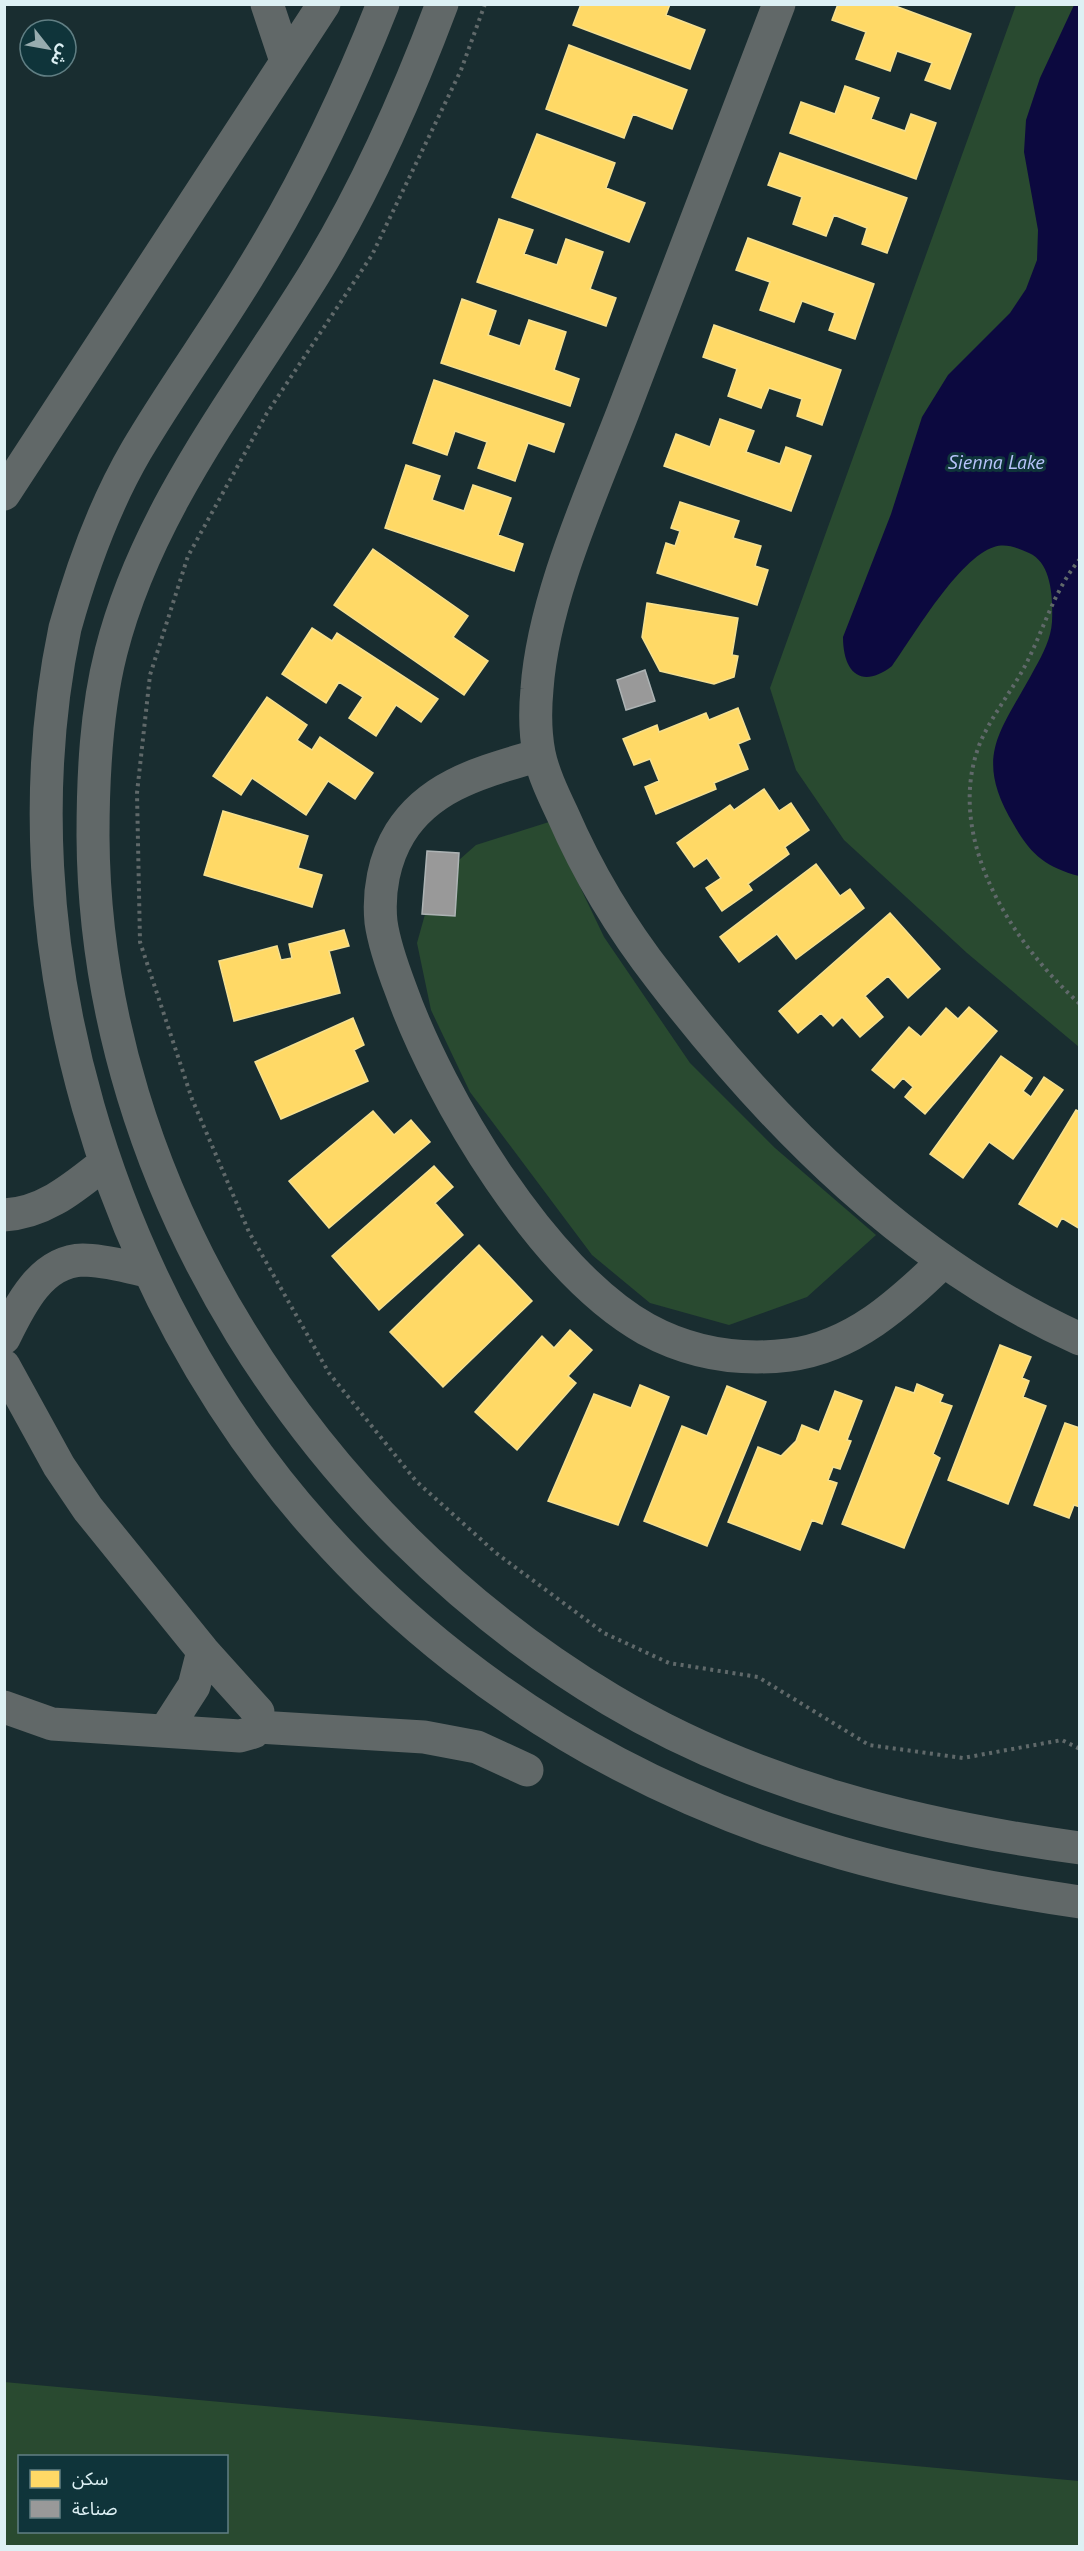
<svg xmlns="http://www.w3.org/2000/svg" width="1084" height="2551" viewBox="0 0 1084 2551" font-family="'PT Sans','Noto Sans Arabic',sans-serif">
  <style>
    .green { fill: #294a30; fill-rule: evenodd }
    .water { fill: #0c093f }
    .homes { fill: #ffd966; stroke: #f5e091; stroke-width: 1.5 }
    .industry { fill: #999; stroke: #adb3b4; stroke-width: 1.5 }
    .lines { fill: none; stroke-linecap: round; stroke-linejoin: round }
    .path { stroke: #60696a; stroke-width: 4; stroke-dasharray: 3 4.5; stroke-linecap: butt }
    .minor { stroke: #616868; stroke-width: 33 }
    .labels { text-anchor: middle; stroke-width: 6; stroke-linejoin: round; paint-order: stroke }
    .water-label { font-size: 20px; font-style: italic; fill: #b7c3fb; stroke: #0f343a }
  </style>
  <rect width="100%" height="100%" fill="#192d30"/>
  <path class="green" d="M1016,5H1079V1047L967,953L844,840L796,770L770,688Z
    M549,822L604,937L690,1063L775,1148L876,1235L807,1297L729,1325L650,1303L592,1255L470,1092L431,1010L417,943L434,882L476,845Z
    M4,2382L1079,2481V2546H5ZM226,2456V2532H20V2456Z"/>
  <path class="water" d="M1074,5H1080L1079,876C1046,867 1031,855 1014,825C972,755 1001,732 1035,668C1043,654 1051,638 1052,622C1053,599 1052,563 1029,553C1018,548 1006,543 994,547C959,558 914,635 892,666C861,690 843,672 843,637L891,514L922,417L948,375L1010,313L1026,289L1037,260L1038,230L1024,152L1026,120L1040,78Z"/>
  <path class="homes" d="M581,4H670L666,15L705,30L690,69L573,25Z
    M838,4H890L971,34L950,89L925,80L932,63L897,51L890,71L856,59L866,32L832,20Z
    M569,45L687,90L672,129L633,114L624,138L546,109Z
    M845,86L879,98L871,119L905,131L911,114L936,123L916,179L790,133L801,102L835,114Z
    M537,134L615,163L606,188L645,203L629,242L512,197Z
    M780,153L907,198L887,253L862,244L867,228L834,215L826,236L793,224L802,197L768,185Z
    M499,219L533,230L524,254L557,265L566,239L603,252L590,289L616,298L606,326L477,282Z
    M748,238L874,284L855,339L829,330L835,313L802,301L794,322L760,310L770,282L736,270Z
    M462,299L496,311L488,335L520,346L529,320L566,332L554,370L579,379L570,406L441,363Z
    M714,325L841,370L822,425L797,416L802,399L769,388L761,408L728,396L737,369L703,357Z
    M434,380L564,424L554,452L528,443L515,481L478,468L487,442L455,431L447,455L413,443Z
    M720,419L754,431L746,452L780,464L786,447L811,456L791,511L664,466L676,434L710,447Z
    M406,465L440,476L432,500L464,511L473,485L511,498L498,535L523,544L514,571L385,528Z
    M680,502L739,521L733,538L761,546L755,566L768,570L757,605L657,573L666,543L675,546L680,531L671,528Z
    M373,549L468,616L453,637L488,661L464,695L334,605Z
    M647,603L738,618L732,655L738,656L734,677L714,684L660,671L642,637Z
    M312,628L332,641L337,633L438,699L421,722L396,705L376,736L349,718L363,697L339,682L326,703L282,674Z
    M267,697L307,725L297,740L312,750L320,737L373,773L355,799L328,781L306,815L252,778L241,795L213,776Z
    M738,708L750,739L738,744L748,769L714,783L716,789L656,814L645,787L659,781L650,759L634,765L623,739L657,725L659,732L706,713L709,720Z
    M764,789L779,811L791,803L809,830L785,847L789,854L748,884L752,890L722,911L706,888L721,878L707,858L694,867L677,843L730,805L734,810Z
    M223,811L308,836L298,868L322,875L312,907L204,875Z
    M816,864L840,896L850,889L864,908L796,959L777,934L739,962L720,937Z
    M890,913L940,969L908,998L888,976L865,996L883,1017L860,1037L842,1017L833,1026L821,1013L798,1033L779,1011Z
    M344,930L349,946L329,951L340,993L234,1021L219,961L277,946L281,960L292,958L289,944Z
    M969,1007L997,1031L925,1114L905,1097L913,1087L903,1078L894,1088L872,1070L909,1027L921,1037L946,1008L958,1019Z
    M353,1018L364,1045L354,1050L368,1081L281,1119L255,1062Z
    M1001,1056L1032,1078L1023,1091L1031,1097L1044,1077L1063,1090L1013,1159L989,1142L963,1178L930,1154Z
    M1076,1110L1080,1112V1229L1062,1218L1057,1227L1019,1204Z
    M373,1111L394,1135L411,1120L430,1142L329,1228L289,1181Z
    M434,1166L453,1187L435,1203L463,1235L379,1310L332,1256Z
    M479,1245L532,1301L443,1387L390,1332Z
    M570,1330L592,1350L568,1376L576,1383L517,1450L475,1412L542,1336L554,1348Z
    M1000,1345L1031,1357L1022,1378L1029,1381L1023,1397L1046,1406L1008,1504L948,1480Z
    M917,1384L943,1395L940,1402L952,1406L933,1454L940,1458L904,1548L842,1524L896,1387L914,1393Z
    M640,1385L669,1397L618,1525L548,1501L594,1394L631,1408Z
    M727,1386L766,1402L707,1546L644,1521L682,1426L707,1436Z
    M835,1391L862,1401L847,1440L851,1441L840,1469L833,1467L828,1480L837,1483L822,1524L812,1520L800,1550L728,1522L758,1447L781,1456L796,1441L802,1425L819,1432Z
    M1065,1423L1080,1428V1507L1074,1505L1069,1518L1034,1505Z"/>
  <path class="industry" d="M645,670L655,701L626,710L617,680Z
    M427,851L459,853L455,916L422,914Z"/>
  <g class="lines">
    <path class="path" d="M485,4L461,70L372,255L267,413L188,556L150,675L137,793L140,942L192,1099L249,1232L329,1373L416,1481L496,1553L604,1633L669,1663L758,1677L869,1745L963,1758L1062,1740L1080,1749
      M1080,559C1054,590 1044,629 1026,664C1012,691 992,715 980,743C943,837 1012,943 1080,1004"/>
    <path class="minor" d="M267,4L286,61
      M383,4C347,95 304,185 253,268C216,330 173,388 136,451C104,506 82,567 65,628C0,938 108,1295 317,1528C401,1623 505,1704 617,1763C769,1843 911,1877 1080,1902
      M442,4C407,97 367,188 315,273C240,395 147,510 111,652C96,711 93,775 93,836C95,1188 313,1522 611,1700C753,1785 917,1826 1080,1848
      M779,4C727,140 675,276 623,412C591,495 543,600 537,689C535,710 535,732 539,753C543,773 553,794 562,813C588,873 621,928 661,979C774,1126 909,1262 1080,1339
      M4,494L324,4
      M539,755C487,771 431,783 400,833C384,859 378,892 381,922C384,944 393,969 401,990C440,1099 543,1271 646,1329C690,1353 739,1361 789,1355C853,1347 899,1304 944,1261
      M4,1215C43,1213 72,1189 101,1166
      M4,1338C20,1305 41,1261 83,1260C105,1260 127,1267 148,1271
      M4,1366L59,1466L88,1509L203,1651L258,1712V1727L254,1732L240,1736L52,1724L4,1707
      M258,1727L424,1737L477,1747L527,1770
      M165,1731L194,1686L203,1651"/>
  </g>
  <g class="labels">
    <g class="water-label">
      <text x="996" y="469">Sienna Lake</text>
    </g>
  </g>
  <rect width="1084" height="2551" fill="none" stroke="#ddf0f4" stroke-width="12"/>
  <rect x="18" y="2455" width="210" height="78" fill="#0f343a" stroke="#617f84" stroke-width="1.5"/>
  <rect x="30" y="2470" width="30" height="18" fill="#ffd966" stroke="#617f84" stroke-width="1.5"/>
  <text x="72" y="2485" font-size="18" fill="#ddf0f4">سكن</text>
  <rect x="30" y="2500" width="30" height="18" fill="#999999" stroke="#617f84" stroke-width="1.5"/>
  <text x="72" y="2515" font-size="18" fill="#ddf0f4">صناعة</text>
  <g transform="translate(48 48) rotate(121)"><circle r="28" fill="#0f343a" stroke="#617f84" stroke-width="1.5"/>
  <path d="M0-4.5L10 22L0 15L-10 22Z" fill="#98acaf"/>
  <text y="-9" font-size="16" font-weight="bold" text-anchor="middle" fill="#ddf0f4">ش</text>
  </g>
</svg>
